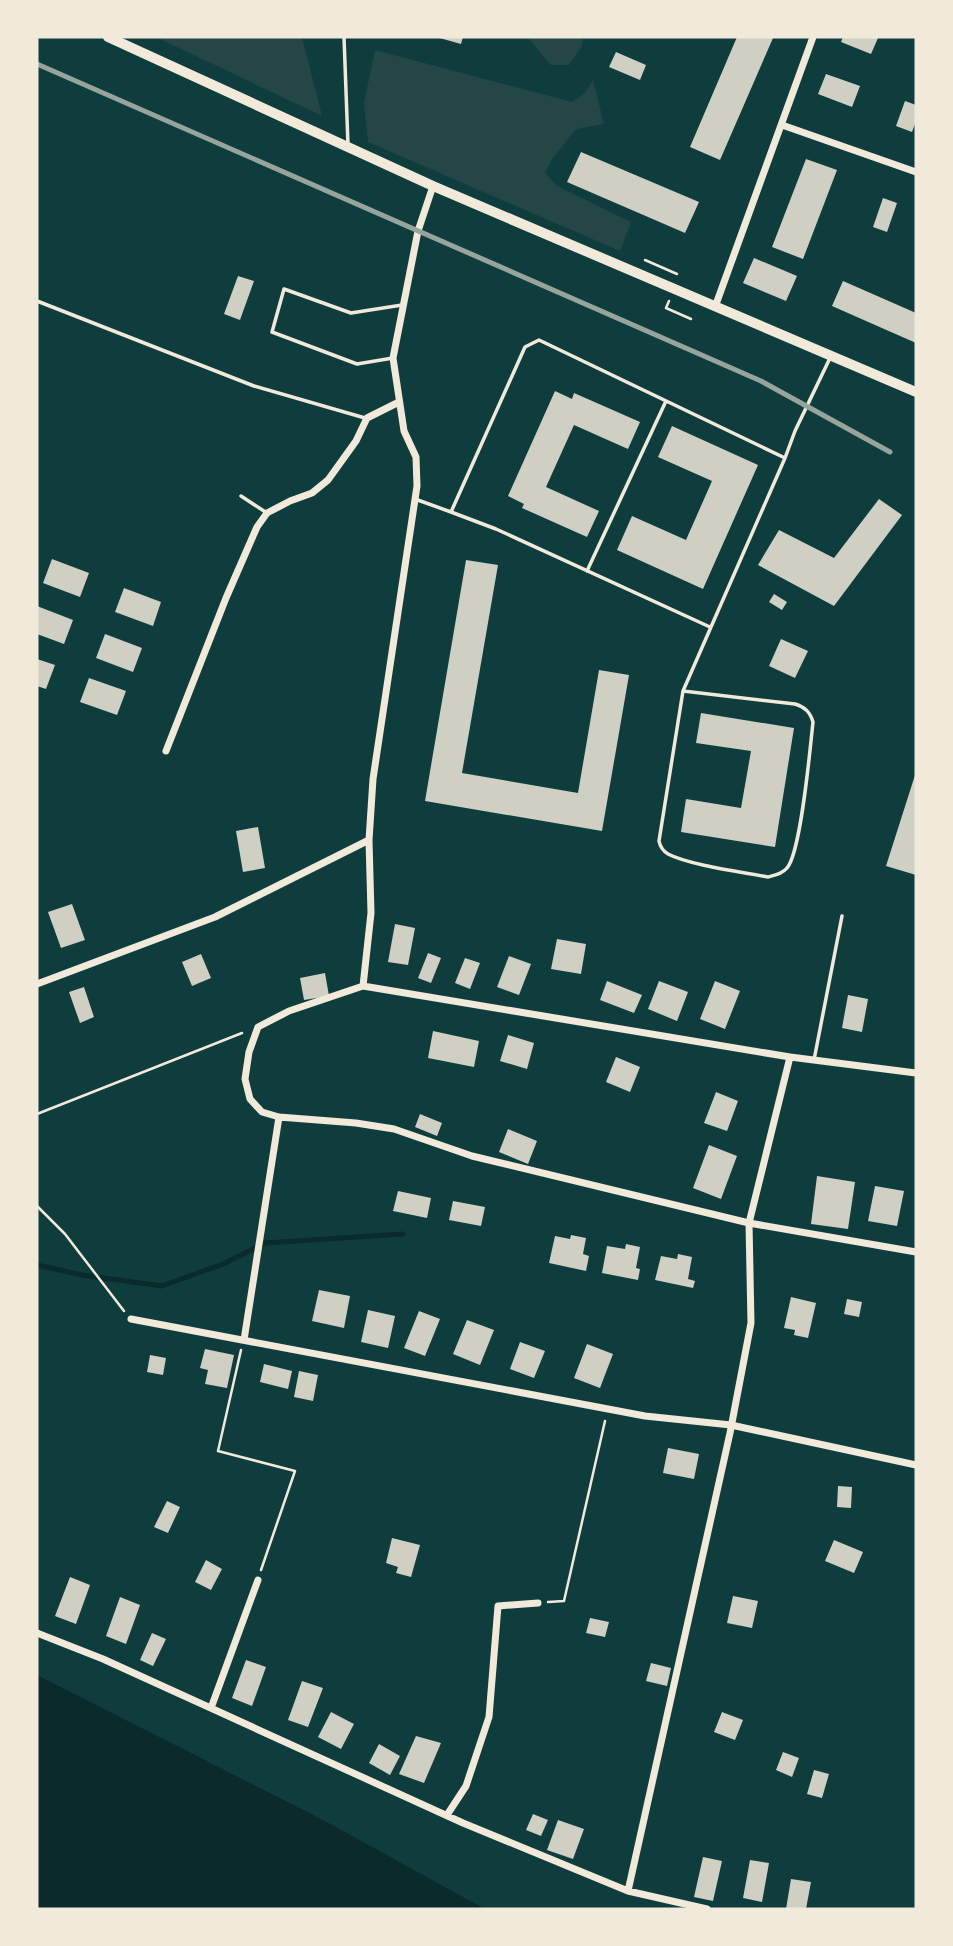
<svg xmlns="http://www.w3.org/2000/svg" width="953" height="1946" viewBox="0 0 953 1946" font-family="'Nunito Sans',sans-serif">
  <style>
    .green { fill: #244646 }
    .water { fill: #0a2a2b }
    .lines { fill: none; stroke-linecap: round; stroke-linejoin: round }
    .stream { stroke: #0a2a2b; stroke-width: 5 }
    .building { fill: #cfcfc3 }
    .path { stroke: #f1e9da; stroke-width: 2.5 }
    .service { stroke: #f1e9da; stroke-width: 3.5 }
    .minor { stroke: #f1e9da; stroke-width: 7 }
    .tertiary { stroke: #f1e9da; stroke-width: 10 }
    .rail { stroke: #97a49c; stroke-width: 5 }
  </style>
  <rect width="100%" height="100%" fill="#0f3d3e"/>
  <path class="green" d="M156,37H302L322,116Z
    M527,37H583L582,46L569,65H551Z
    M375,50L572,102L585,93L593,80L604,124L576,129L552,159L545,173L557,186L631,222L620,251L368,142L364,103Z"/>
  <path class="water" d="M37,1675L323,1820L485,1909H37Z"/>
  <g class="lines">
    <path class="stream" d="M37,1265L82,1275L162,1286L223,1264L265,1243L403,1234"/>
  </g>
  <path class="building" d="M436,37H463L461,44Z
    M737,37L773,38L720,160L690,147Z
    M843,37H874L878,38L871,54L841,42Z
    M616,52L646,65L640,80L609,67Z
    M826,74L860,86L852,107L818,94Z
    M905,101L916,105V121L912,132L896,126Z
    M581,152L699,202L685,233L567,182Z
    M806,159L837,170L803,259L772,247Z
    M883,198L897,203L887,232L873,227Z
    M754,258L797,276L786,301L743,283Z
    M238,276L254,281L240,320L224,314Z
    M843,281L916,313V343L832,306Z
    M555,391L572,399L574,393L640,422L628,449L574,425L546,487L599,511L587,537L522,508L524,504L508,496Z
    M672,426L758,465L703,589L617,550L632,516L686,540L712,481L658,457Z
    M879,499L902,515L834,606L758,565L779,530L834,558Z
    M52,559L89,573L80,597L43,583Z
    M466,560L498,565L462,773L578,793L599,670L629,675L602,831L425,801Z
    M124,588L161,602L153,626L115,612Z
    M774,594L787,602L782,610L769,602Z
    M37,606L73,620L64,644L37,634Z
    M105,634L142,648L133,672L96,658Z
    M781,639L808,651L795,678L769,666Z
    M37,659L55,665L46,689L37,686Z
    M89,678L126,691L117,715L80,702Z
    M701,713L794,728L775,847L681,832L686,799L741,808L751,751L696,743Z
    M916,772V875L886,866Z
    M258,827L265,868L243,872L236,831Z
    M72,904L85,940L61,948L48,912Z
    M395,924L415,928L408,965L388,962Z
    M557,939L586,944L581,974L551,969Z
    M428,953L441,958L431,983L418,978Z
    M201,954L211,978L192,986L182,962Z
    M509,956L531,964L519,995L497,987Z
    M465,958L480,963L470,989L455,983Z
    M325,973L329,996L304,1000L300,978Z
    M607,981L642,995L634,1013L600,1000Z
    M659,981L688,992L677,1021L648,1009Z
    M715,981L740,991L725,1029L700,1019Z
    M84,987L94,1017L80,1023L69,992Z
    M848,995L868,999L862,1032L842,1028Z
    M433,1031L479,1041L474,1067L428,1058Z
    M508,1035L534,1043L527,1069L500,1061Z
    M616,1057L640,1067L630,1092L606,1082Z
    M716,1092L738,1101L727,1131L704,1123Z
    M420,1114L442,1123L437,1136L415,1127Z
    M508,1129L537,1141L528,1164L499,1152Z
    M709,1145L737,1156L721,1199L693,1188Z
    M817,1176L855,1182L848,1229L811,1224Z
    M875,1186L904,1191L897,1226L868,1221Z
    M398,1191L431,1198L427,1218L393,1211Z
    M453,1201L485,1207L481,1226L449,1220Z
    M571,1235L586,1238L583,1254L589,1256L586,1271L549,1263L555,1236L570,1239Z
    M626,1244L640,1247L636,1268L640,1269L638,1280L602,1273L607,1246L625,1249Z
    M678,1254L692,1257L688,1279L695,1281L693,1288L655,1280L661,1256L677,1259Z
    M319,1290L350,1296L344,1328L312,1321Z
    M791,1297L816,1303L808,1338L794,1335L795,1330L784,1328Z
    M847,1299L862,1302L859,1317L844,1314Z
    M368,1310L395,1316L388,1348L361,1342Z
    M419,1311L440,1319L425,1356L404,1348Z
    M467,1320L494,1330L480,1365L453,1354Z
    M520,1342L545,1351L534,1378L510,1369Z
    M587,1344L613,1354L600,1388L574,1378Z
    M205,1349L234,1355L227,1388L205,1384L208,1370L200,1368Z
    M150,1355L166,1358L163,1375L147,1372Z
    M264,1364L292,1371L288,1389L260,1382Z
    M299,1371L318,1375L313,1401L294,1397Z
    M668,1448L699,1454L694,1479L663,1473Z
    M838,1486L852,1487L851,1508L837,1507Z
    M167,1501L180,1507L168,1533L154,1527Z
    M392,1538L420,1545L411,1577L396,1573L398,1567L386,1563Z
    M834,1540L863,1552L854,1573L825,1561Z
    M206,1560L222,1569L211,1590L195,1582Z
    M70,1577L90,1585L76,1624L55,1616Z
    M733,1596L758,1601L752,1628L727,1623Z
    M120,1597L140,1605L126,1644L106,1636Z
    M590,1618L609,1622L605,1637L586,1633Z
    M152,1633L166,1639L153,1666L140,1660Z
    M246,1660L266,1667L252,1706L232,1698Z
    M651,1663L671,1668L667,1686L646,1681Z
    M302,1681L323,1688L308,1727L288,1720Z
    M331,1712L354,1724L341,1749L318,1737Z
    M722,1712L743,1720L735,1740L714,1732Z
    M416,1736L441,1743L424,1783L399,1774Z
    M379,1744L400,1756L390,1775L369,1763Z
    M783,1752L799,1758L792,1777L776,1770Z
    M814,1770L829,1774L822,1798L807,1794Z
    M533,1814L548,1820L541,1836L526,1830Z
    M558,1820L584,1829L573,1859L547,1850Z
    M703,1857L722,1861L713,1901L694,1897Z
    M750,1860L769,1863L762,1902L743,1898Z
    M791,1879L811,1882L806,1909H786Z"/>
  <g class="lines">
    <path class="path" d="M645,260L677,274
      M669,301L666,308L691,319
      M37,1114L242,1033
      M37,1206L65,1234L124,1311
      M241,1350L218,1451L295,1471L261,1570
      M548,1602L564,1601L605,1421"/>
    <path class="service" d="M344,37L348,145
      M37,301L254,386L365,418
      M393,358L357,364L272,332L284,289L351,313L402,305
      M241,496L267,513
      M415,499L451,512
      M587,571L666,401
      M710,627L496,529L451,512L525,347L539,340L785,458
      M683,691L659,841C660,846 663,851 668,854C689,865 742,872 768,877C775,875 782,874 787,868C801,852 810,749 813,722C810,712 805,707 795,704L683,691L785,458L795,431L830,358
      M814,1060L842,916"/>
    <path class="minor" d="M782,125L916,172
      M715,307L813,37
      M166,751L226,598L257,527L267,513L290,501L312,493L328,480L356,441L367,418L399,402
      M37,984L215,917L369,840
      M363,986L371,913L369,840L373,779L417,486L416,457L404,431L393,358L418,231L433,186
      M916,1073L790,1057L363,986L289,1011L258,1027L249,1052L245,1079L250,1099L262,1112L279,1117L356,1123L394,1129L472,1156L749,1223L916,1252
      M131,1319L645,1416L731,1425L916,1465
      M244,1340L279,1117
      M37,1633L103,1659L463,1823L628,1891L707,1909
      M211,1708L258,1580
      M447,1815L466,1786L489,1717L498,1606L538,1603
      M628,1891L730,1433L751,1323L749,1223L790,1057"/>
    <path class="tertiary" d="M108,37L433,186L916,392"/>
    <path class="rail" d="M37,64L761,381L890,452"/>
  </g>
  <rect width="953" height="1946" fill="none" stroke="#f1e9da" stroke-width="77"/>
</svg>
